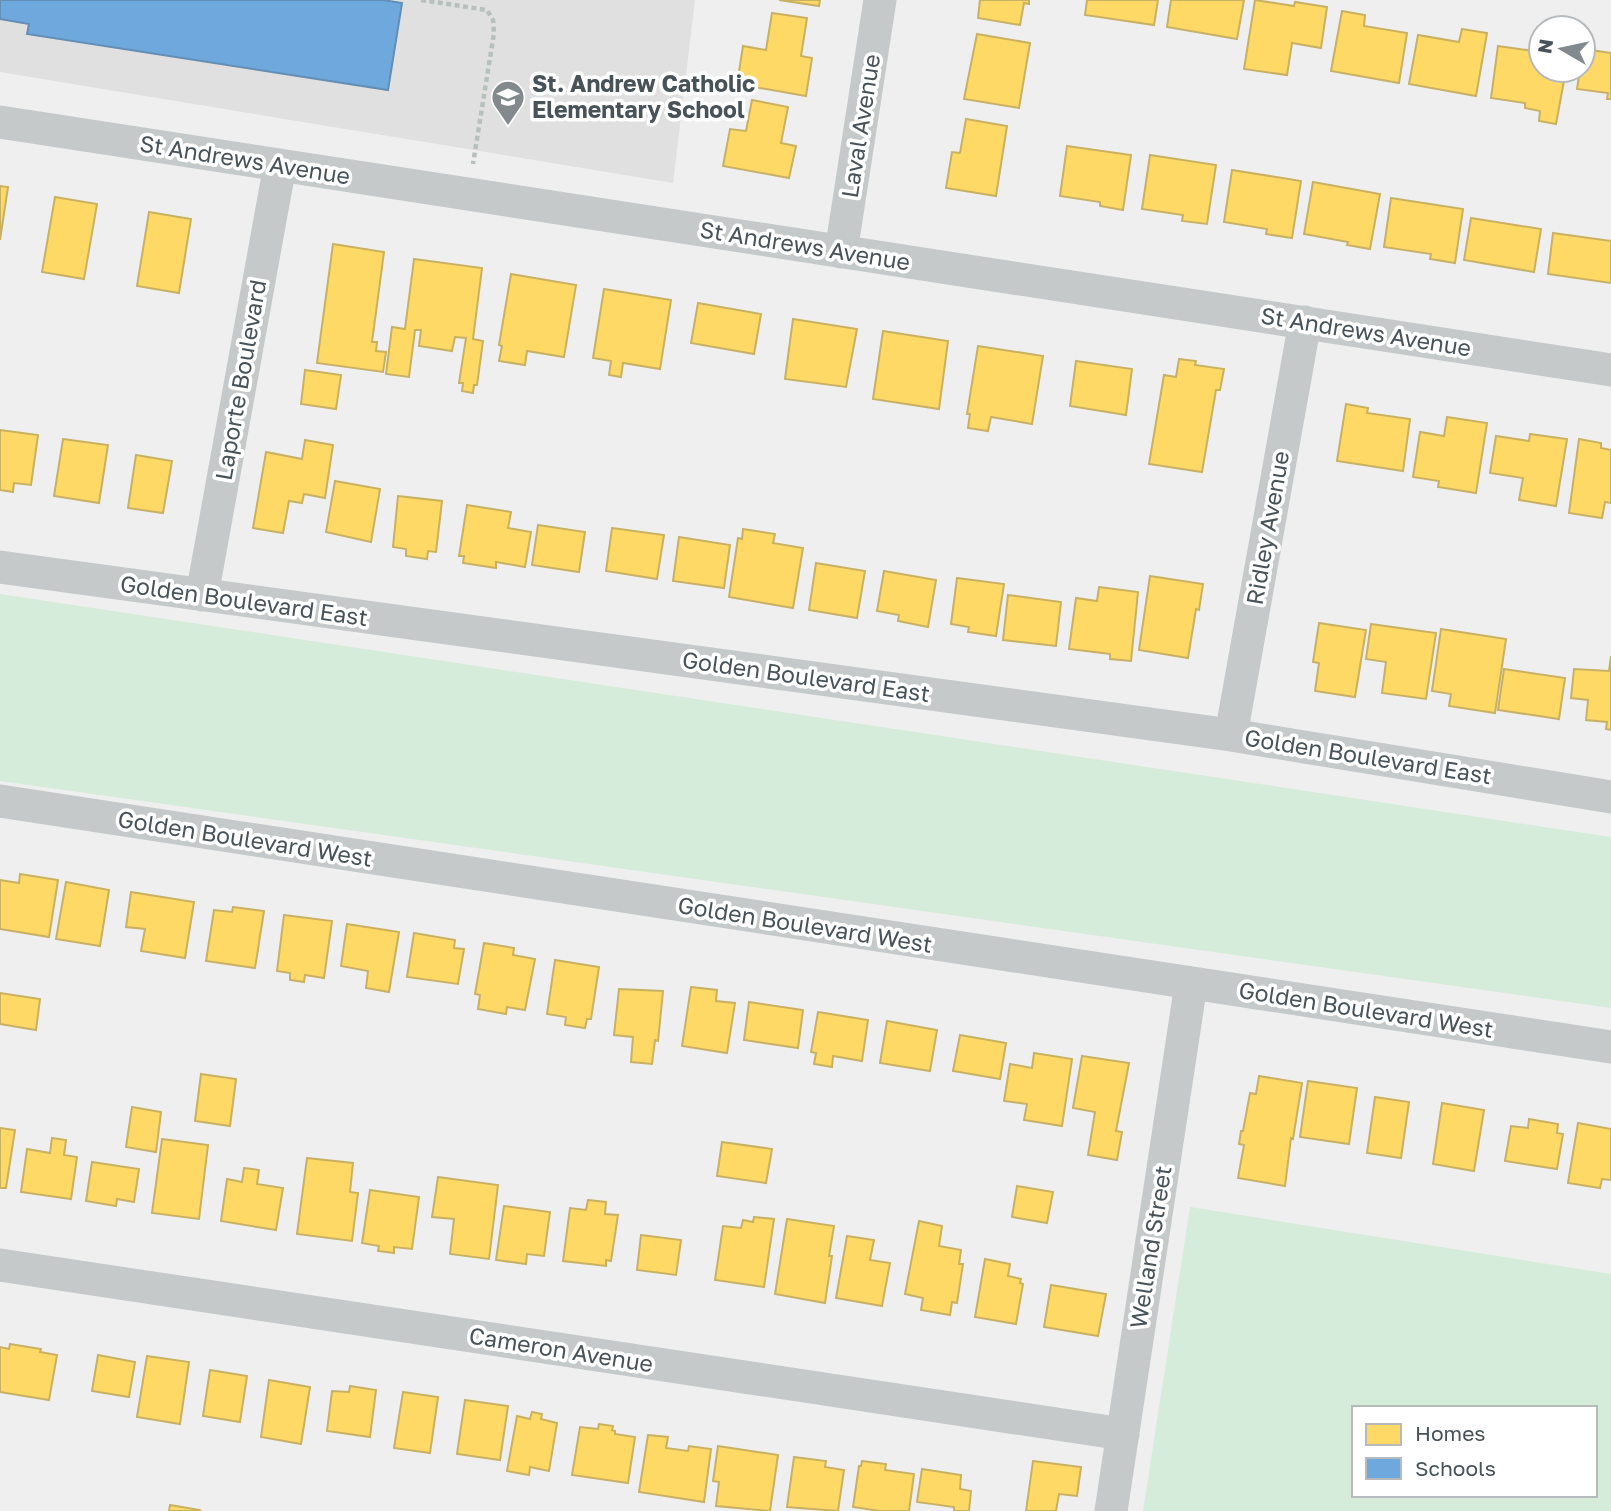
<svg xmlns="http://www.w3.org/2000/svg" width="1611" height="1511" viewBox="0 0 1611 1511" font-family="'Golos Text',sans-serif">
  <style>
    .education { fill: #e1e0e0 }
    .green { fill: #d5ecdb; fill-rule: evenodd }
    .homes { fill: #ffd966; stroke: #c8b162; stroke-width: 2 }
    .schools { fill: #6fa8dc; stroke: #638eb5; stroke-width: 2 }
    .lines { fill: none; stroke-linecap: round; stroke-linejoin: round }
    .path { stroke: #b6c0bc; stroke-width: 4.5; stroke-dasharray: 5 3.5; stroke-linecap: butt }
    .minor { stroke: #c6c9ca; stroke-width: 33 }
    .labels { text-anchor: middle; stroke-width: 7; stroke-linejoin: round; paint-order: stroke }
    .poi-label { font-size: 23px; font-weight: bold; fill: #485359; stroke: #fff; text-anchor: start }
    .street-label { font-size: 23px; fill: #485359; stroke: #fff }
  </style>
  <rect width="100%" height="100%" fill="#efefef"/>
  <path class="education" d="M0,0H695L673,183L0,72Z"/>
  <path class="green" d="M0,594L1611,837V1008L0,781Z
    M1190,1207L1611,1274V1511H1143ZM1354,1408H1595V1495H1354Z"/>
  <path class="homes" d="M779,0H820L819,6Z
    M980,0H1029V4L1024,3L1020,25L978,18Z
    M1087,0H1158L1154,25L1085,15Z
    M1171,0H1244L1237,39L1167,27Z
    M1255,0L1294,6L1295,2L1327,7L1321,48L1292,43L1287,75L1244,69Z
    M1342,11L1365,15L1364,26L1407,33L1399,83L1331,71Z
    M772,13L807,18L801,56L812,58L806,96L737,84L743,46L766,50Z
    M1462,29L1487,33L1476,96L1409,84L1418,35L1459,42Z
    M977,34L1030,43L1019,108L964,99Z
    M1498,46L1541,52V70H1566L1556,124L1539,121L1540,111L1525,108V103L1491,98Z
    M1584,49L1611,53V99H1607L1608,93L1577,89L1580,70H1583Z
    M752,100L788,107L781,143L796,146L789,178L723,166L730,129L746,131Z
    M966,119L1007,126L996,196L946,188L952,152L960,153Z
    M1067,146L1131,155L1123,210L1100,206V202L1060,196Z
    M1150,155L1216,165L1207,224L1182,221L1183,215L1142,209Z
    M1232,170L1301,181L1292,238L1266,234L1267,229L1224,222Z
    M1313,182L1380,194L1370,249L1347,245L1348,242L1304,234Z
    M0,186L8,187L0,240Z
    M55,197L97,204L84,279L42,272Z
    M1391,198L1463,209L1455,263L1430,259L1431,254L1384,247Z
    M149,212L191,219L179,293L137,286Z
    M1471,218L1541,229L1534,272L1464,260Z
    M1553,233L1611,241V283L1548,274Z
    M333,244L384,252L372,342H377L376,351L386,352L383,372L317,363Z
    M414,259L482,268L473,339L483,341L477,385H474L473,393L462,391L463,383H459L466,338L455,337L452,351L419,346L421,330H415L409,377L386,374L392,327L405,329Z
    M511,274L576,285L564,357L527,351L525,365L499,361L502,346L499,345Z
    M604,289L671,300L660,369L623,363L621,377L609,375L611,361L593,358Z
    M698,303L761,314L754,354L691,343Z
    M793,319L857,329L846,387L785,379Z
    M883,331L948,341L939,409L873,399Z
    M978,346L1043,356L1032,424L991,417L988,431L968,428L970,414H967Z
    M1179,359L1196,361L1195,365L1224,369L1220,390H1216L1202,472L1149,464L1164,375L1176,377Z
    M1076,361L1132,369L1126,415L1070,406Z
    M305,370L341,375L336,409L301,404Z
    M1346,404L1368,408L1367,413L1410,419L1403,471L1337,461Z
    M1447,417L1487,423L1476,493L1438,487L1439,481L1413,477L1420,432L1444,436Z
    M0,430L38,435L31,485L14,483L13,492L0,490Z
    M1530,434L1567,439L1556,506L1519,500L1523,478L1490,473L1496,436L1529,441Z
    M63,439L108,445L99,503L54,496Z
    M1579,439L1601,443V448L1611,450V503L1605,502L1602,518L1569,513Z
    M305,440L333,445L325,498L304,494L302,503L289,501L283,533L253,528L266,452L302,459Z
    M136,455L172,461L163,513L128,508Z
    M335,481L380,489L371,542L326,532Z
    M398,496L442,501L436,552L428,551L427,559L406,556V549L393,547Z
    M467,505L511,512L508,528L531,532L525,567L496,562V568L463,563L464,556H459Z
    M538,525L585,532L579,572L532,565Z
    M612,528L664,535L657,579L606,571Z
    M743,529L775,534L773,543L803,548L793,608L729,597L738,538L742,539Z
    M679,537L730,545L724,588L673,581Z
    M816,563L865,571L857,618L809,610Z
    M884,571L936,580L928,627L898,621L899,615L877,611Z
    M1150,576L1203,584L1199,610L1196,609L1188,658L1139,650Z
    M957,578L1004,584L996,636L968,632L969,627L951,624Z
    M1099,587L1138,592L1131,661L1110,659V654L1069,649L1076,598L1097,601Z
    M1008,595L1061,602L1056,646L1003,640Z
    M1319,623L1366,630L1355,697L1315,691L1319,663L1313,662Z
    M1371,624L1436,633L1426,699L1382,693L1386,662L1366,659Z
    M1441,629L1506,639L1495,713L1449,706L1451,694L1432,691Z
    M1611,656V730L1606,729L1607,722L1586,720L1588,700L1571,698L1574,669L1609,671Z
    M1504,669L1565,678L1559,719L1498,710Z
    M20,874L58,880L49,937L0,929V880L19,883Z
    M66,882L109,890L100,946L56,939Z
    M131,892L194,902L185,958L141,951L145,929L126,927Z
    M233,907L264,911L255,968L206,961L214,910L232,912Z
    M284,915L332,921L324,978L305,975L304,982L290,980V973L277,971Z
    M347,924L399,932L389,992L366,988L368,971L341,966Z
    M414,933L455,940L454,948L464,949L458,984L407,977Z
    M484,943L514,948L513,955L535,959L525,1010L507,1007L506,1014L478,1009L480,995L475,994Z
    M555,960L599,967L591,1019H587L585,1028L565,1025L566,1017L547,1014Z
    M691,987L717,990L716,1001L735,1003L727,1053L682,1046Z
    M619,989L663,991L658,1041L655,1040L652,1064L631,1062L633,1037L614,1035Z
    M0,993L40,999L36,1030L0,1024Z
    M749,1002L803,1010L798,1048L744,1040Z
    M818,1012L868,1020L862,1061L833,1056L832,1067L814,1064L816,1053L811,1052Z
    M887,1021L937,1030L930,1071L880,1063Z
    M960,1035L1006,1043L1000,1079L953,1071Z
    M1034,1053L1072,1059L1062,1126L1024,1120L1027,1104L1004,1101L1010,1064L1032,1068Z
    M1082,1056L1129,1063L1116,1131L1122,1132L1117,1160L1088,1155L1095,1112L1073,1108Z
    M201,1074L236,1079L230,1126L195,1121Z
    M1259,1076L1302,1083L1293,1139L1291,1138L1285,1186L1238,1178L1244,1145L1239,1144L1241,1131H1243L1250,1093L1256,1094Z
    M1308,1081L1357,1088L1349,1144L1300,1137Z
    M1375,1097L1409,1102L1401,1158L1367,1153Z
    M1442,1103L1484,1110L1474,1171L1433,1164Z
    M132,1107L161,1112L156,1152L126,1147Z
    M1529,1119L1558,1124L1557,1133L1563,1134L1557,1169L1505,1161L1511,1126L1528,1128Z
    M1578,1123L1611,1129V1180L1602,1179L1600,1188L1568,1183Z
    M0,1128L15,1130L6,1188H0Z
    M52,1138L66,1140L64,1155L77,1157L71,1199L21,1192L27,1149L50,1153Z
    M162,1139L208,1145L199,1219L152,1213Z
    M722,1142L772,1149L766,1183L717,1176Z
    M307,1158L353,1163L350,1192L358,1193L352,1241L297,1234Z
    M92,1162L139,1169L134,1202L117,1199L116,1206L86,1201Z
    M244,1168L259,1170L257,1184L283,1188L276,1230L221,1221L227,1179L242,1182Z
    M438,1177L498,1185L489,1259L450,1254L454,1219L432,1217Z
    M1017,1186L1053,1192L1047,1223L1012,1217Z
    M370,1190L419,1197L412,1249L394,1247V1253L378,1251L379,1246L362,1243Z
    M588,1200L606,1202L605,1214L618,1215L611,1261L606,1260V1266L563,1261L570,1208L586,1210Z
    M504,1206L550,1212L544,1256L527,1254L526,1264L496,1260Z
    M754,1217L774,1219L764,1287L715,1280L723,1226L741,1228L743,1220L753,1222Z
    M787,1219L834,1226L829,1256H832L825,1303L775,1294Z
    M919,1221L942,1226L939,1246L961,1250L959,1264H963L957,1303L952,1302L950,1315L921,1310L923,1298L905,1294Z
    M641,1235L681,1240L676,1275L637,1270Z
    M847,1236L874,1240L870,1260L890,1263L882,1306L836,1298Z
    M985,1259L1010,1264L1008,1276L1021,1279L1020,1283L1023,1284L1016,1324L975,1317Z
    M1051,1285L1106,1294L1098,1336L1044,1327Z
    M10,1344L41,1349L40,1352L57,1355L49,1400L0,1392V1347L9,1349Z
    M98,1355L135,1362L129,1397L92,1391Z
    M147,1356L189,1362L180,1424L137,1417Z
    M210,1370L247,1376L240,1422L203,1416Z
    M269,1380L310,1387L301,1444L261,1437Z
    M350,1386L376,1390L370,1437L327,1431L332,1391L349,1392Z
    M403,1392L438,1397L430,1453L394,1448Z
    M465,1400L508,1406L500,1460L457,1454Z
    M532,1412L542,1414L541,1419L557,1423L549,1471L530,1467L529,1475L507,1471L517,1416L530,1419Z
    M599,1424L613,1426L612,1430L615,1431V1434L635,1437L628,1483L572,1475L580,1427L598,1429Z
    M648,1435L668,1437L666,1448L688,1451L689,1446L711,1449L704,1502L639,1492Z
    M718,1446L778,1455L770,1511L716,1506L719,1482L713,1481Z
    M794,1457L826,1461L825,1467L844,1470L838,1511L787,1507Z
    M862,1461L886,1464L885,1470L914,1474L909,1511H880L853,1507L859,1466H861Z
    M1033,1461L1081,1467L1077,1496L1059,1494L1056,1511H1026Z
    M922,1469L961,1475L960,1489L971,1491L969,1511H954V1507L917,1502Z
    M170,1505L200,1510V1511H169Z"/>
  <path class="schools" d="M0,0H383L402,3L388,90L27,34L29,24L0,19Z"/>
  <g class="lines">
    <path class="path" d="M421,0L487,10L493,20L494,33L473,164"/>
    <path class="minor" d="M0,122L1611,370
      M841,252L880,0
      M0,567L1231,735L1611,797
      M202,595L280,165
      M1231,735L1305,322
      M0,801L1611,1047
      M0,1265L1123,1434
      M1111,1511L1191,984"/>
  </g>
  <defs>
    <symbol id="school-pin" viewBox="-11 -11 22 30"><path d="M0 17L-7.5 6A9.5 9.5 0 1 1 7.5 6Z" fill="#828a8e" stroke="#fff"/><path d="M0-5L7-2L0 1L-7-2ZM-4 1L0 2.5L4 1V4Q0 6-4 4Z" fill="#fff"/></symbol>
  </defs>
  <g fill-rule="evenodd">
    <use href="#school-pin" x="489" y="78" width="38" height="52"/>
  </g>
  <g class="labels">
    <g class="poi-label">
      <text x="532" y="92">St. Andrew Catholic<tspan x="532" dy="26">Elementary School</tspan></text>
    </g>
    <g class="street-label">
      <text transform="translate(861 126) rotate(-81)" y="8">Laval Avenue</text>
      <text transform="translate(245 160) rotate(9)" y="8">St Andrews Avenue</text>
      <text transform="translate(805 246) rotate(9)" y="8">St Andrews Avenue</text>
      <text transform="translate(1366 332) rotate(9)" y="8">St Andrews Avenue</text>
      <text transform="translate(241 380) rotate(-80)" y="8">Laporte Boulevard</text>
      <text transform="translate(1268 528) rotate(-80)" y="8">Ridley Avenue</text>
      <text transform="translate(244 601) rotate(8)" y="8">Golden Boulevard East</text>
      <text transform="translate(806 677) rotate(8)" y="8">Golden Boulevard East</text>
      <text transform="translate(1368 757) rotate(9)" y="8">Golden Boulevard East</text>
      <text transform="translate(245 839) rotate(9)" y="8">Golden Boulevard West</text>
      <text transform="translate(805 925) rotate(9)" y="8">Golden Boulevard West</text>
      <text transform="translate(1366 1010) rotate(9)" y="8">Golden Boulevard West</text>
      <text transform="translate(1151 1247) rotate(-81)" y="8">Welland Street</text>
      <text transform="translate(561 1350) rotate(9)" y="8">Cameron Avenue</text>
    </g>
  </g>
  <rect x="1352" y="1406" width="245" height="91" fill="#ffffff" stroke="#b6babd" stroke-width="2"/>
  <rect x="1366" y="1424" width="35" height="21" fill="#ffd966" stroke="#b6babd" stroke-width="2"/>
  <text x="1415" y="1441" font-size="21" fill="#485359">Homes</text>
  <rect x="1366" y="1458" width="35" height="21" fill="#6fa8dc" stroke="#b6babd" stroke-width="2"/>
  <text x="1415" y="1476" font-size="21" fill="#485359">Schools</text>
  <g transform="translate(1562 49) rotate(279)"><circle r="33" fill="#ffffff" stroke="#b6babd" stroke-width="2"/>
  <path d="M0-5L12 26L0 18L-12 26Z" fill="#828a8e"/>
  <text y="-10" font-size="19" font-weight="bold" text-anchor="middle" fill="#485359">N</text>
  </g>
</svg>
